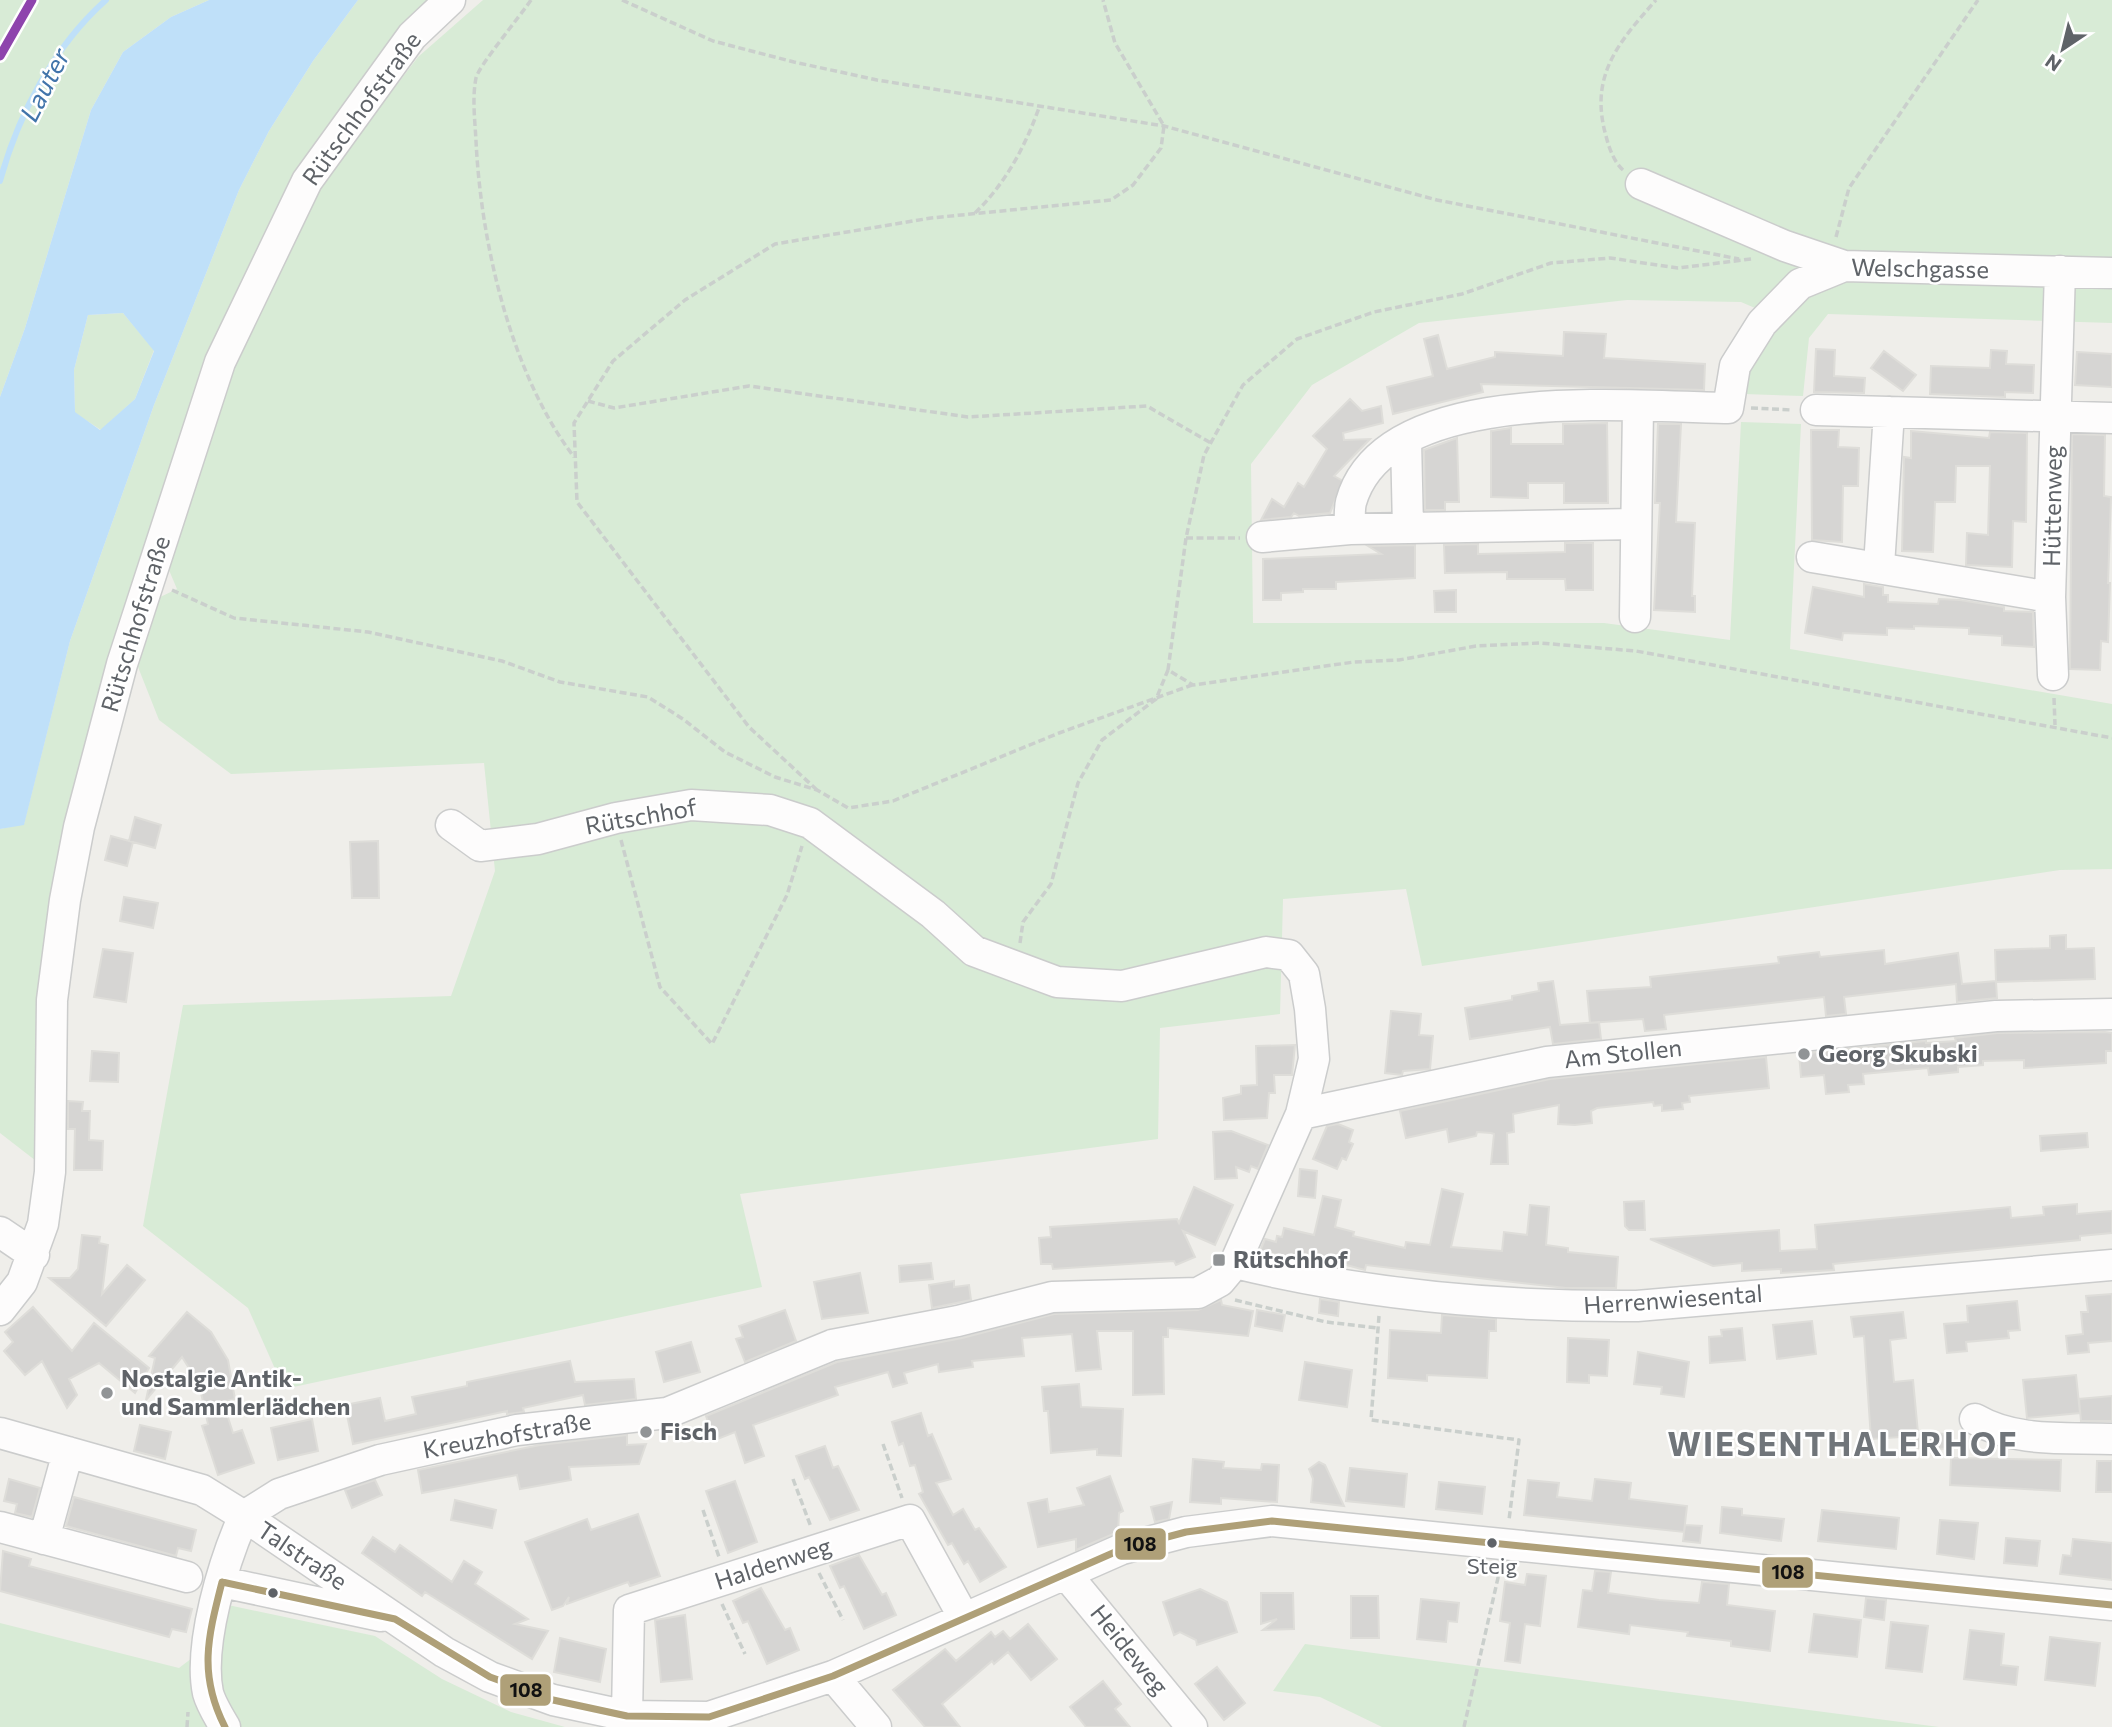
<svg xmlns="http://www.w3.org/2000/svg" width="2112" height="1727" viewBox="0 0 2112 1727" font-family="Commissioner,sans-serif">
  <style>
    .green { fill: #d8ebd6 }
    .water { fill: #bfe0f9; fill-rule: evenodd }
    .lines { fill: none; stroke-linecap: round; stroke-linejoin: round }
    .stream { stroke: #bfe0f9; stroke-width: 6 }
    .building { fill: #d6d5d3; stroke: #deddd9; stroke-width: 2 }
    .minor-casing { stroke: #cbcccc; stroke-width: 33 }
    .path { stroke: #cacfcc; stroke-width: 3.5; stroke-dasharray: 7 3.5; stroke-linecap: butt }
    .minor { stroke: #fdfcfc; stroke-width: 30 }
    .bus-1-casing { stroke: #fff; stroke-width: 12 }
    .bus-1 { stroke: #afa078; stroke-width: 7 }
    .rail-1-casing { stroke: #fff; stroke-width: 14 }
    .rail-1 { stroke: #8e44ad; stroke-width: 9 }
    .poi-dot { fill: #919496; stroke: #fff; stroke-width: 2.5 }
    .bus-dot { fill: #5f6368; stroke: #fff; stroke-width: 2.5 }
    .labels { text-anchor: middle; stroke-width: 5; stroke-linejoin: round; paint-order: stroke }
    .bus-label { font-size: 22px; fill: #5f6368; stroke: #fff }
    .street-label { font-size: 24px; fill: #5f6368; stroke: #fff }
    .poi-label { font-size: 24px; font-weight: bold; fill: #5f6368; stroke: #fff; text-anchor: start }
    .water-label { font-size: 26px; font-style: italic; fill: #4174aa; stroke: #fff }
    .district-label { font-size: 32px; font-weight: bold; letter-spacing: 2px; fill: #70757a; stroke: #fff }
    .line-badge { stroke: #fff; stroke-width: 2.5 }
    .pale-badge-label { font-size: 19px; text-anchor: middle; font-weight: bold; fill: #111 }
  </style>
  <rect width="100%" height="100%" fill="#efeeea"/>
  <path class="green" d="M0,0H209L171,17L123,52L91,110L25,328L0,397Z
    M358,0H435L299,174L65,828L42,952L37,1040L40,1164L0,1133V829L24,824L70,641L154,405L239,190L269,131L313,61Z
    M483,0H2112V323L1828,314L1809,338L1803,396L1744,394L1746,374L1783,320L1741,302L1627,300L1419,323L1312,385L1251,464L1253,623H1604L1730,640L1741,422L1801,424L1790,649L2112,704V869L2060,870L1422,966L1406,889L1283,899L1280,1014L1160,1028L1158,1139L740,1194L762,1287L284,1389L248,1308L143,1226L183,1005L451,996L495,871L484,763L231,774L159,720L138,667L154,600L177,589L166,563L230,369L323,182L418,57Z
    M123,313L154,350L135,399L101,430L75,413L74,370L88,315Z
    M228,1605L375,1636L442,1679L511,1712L565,1727H0V1623L179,1668L222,1635Z
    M1305,1644L1939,1727H1382L1320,1697L1273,1691Z"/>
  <path class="water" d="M209,0H358L313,61L269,131L239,190L154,405L70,641L24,825L0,829V397L25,328L91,110L123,52L171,17ZM123,313L154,351L135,399L100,430L75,412L74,370L88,315Z"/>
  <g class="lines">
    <path class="stream" d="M0,181C18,115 54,46 106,0"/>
  </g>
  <path class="building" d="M1564,332L1606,334L1604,358L1705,364L1704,390L1481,384L1483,392L1393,414L1387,387L1433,376L1424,339L1438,335L1447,369L1495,357V352L1563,356Z
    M1816,349L1835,350L1834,376L1865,378L1864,393L1814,392Z
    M1991,350L2007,351L2006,364L2034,365L2033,393L2005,392V397L1930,394L1931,366L1990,368Z
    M1884,351L1916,375L1903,391L1871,368Z
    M2077,352L2112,354V387L2075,385Z
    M1350,399L1362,411L1381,406L1383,423L1343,433L1344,440L1370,439L1334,476L1343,481L1330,513L1299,516L1294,513L1291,517L1261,520L1272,499L1284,507L1298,483L1304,487L1327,449L1313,436Z
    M1607,423L1608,503H1564V483H1528V498L1491,497V431L1511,428V444H1563V424Z
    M1658,424H1681L1676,522L1695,523L1692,596H1695V612L1654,610L1660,503H1655Z
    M1811,430H1839L1838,447L1859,448L1858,486H1843L1842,542L1812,540Z
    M1911,431L1989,438L1990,432L2027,433L2026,522L2013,521L2012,567L1966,565L1967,533L1988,535L1990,466H1956L1955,502H1935L1933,552L1902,551L1904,457L1911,458Z
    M2072,434L2105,435L2104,496L2111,497L2108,583H2110L2108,642L2101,641L2100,670L2070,669Z
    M1457,438L1459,502H1445V510H1425L1424,450Z
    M1565,543H1593V590H1566L1565,579H1507V572L1445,573L1444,545L1478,544V554L1565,552Z
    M1415,545V578L1336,582V589H1303V592L1281,593V600H1263V559L1381,554L1368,546Z
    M1864,584L1883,587V595H1888V602L1938,604L1939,599L1960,600L2004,607V611L2033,612L2034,647L2002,645V636L1969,634V628L1914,626V629L1887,628V635L1843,633L1842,640L1805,633L1813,587L1864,597Z
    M1456,590V612H1435L1434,591Z
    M135,817L161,825L155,848L129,841Z
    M111,836L133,842L127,866L105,860Z
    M378,841L379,898H352L350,842Z
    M124,897L158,903L153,928L120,921Z
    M2066,935V949L2094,948L2095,979L1996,982L1997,998L1957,1002L1956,984L1844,997L1846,1014L1826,1016L1824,997L1664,1015L1666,1029L1645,1031L1643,1019L1590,1023L1587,991L1651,987L1650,977L1779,963L1778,957L1819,952L1820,957L1884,950L1885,964L1958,953L1962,984L1996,981L1995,950L2050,948V936Z
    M103,949L133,953L126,1002L94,997Z
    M1553,981L1560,1025L1599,1022L1601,1039L1553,1044L1550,1027L1470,1039L1465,1008L1512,1000V996L1539,991L1538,983Z
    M1391,1011L1421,1014L1419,1035L1433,1036L1430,1069L1403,1071L1402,1075L1385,1073Z
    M2105,1032L2112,1033V1051H2106V1063L2024,1068V1060L1983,1061V1065L1958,1067V1072L1929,1075L1928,1068L1863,1074L1864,1084L1848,1085L1849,1092L1826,1094L1824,1075L1801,1077L1799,1054L1926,1041V1043L1956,1041L1955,1038L1997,1033Z
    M1295,1045L1292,1075H1274L1275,1093H1269L1267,1118L1224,1120L1223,1098L1241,1094V1086L1257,1085L1256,1046Z
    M92,1051L119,1053L118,1082L90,1081Z
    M1766,1057L1769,1088L1689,1096L1690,1102L1682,1103L1683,1109L1662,1111V1105L1654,1106L1653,1102L1597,1108L1591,1111L1592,1123L1575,1125L1558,1124L1559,1105L1513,1114L1514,1132L1507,1133L1508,1164H1491L1494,1134L1491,1133L1477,1132L1476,1136L1449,1142L1447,1129L1406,1138L1400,1111L1550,1079Z
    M68,1101L83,1102L82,1111H90L89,1140L103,1141L102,1170H74L75,1129H68Z
    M1338,1124L1353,1130L1349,1142L1353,1144L1346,1160L1342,1158L1337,1169L1313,1159L1327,1126Z
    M1231,1131L1268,1145L1258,1169L1251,1166L1249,1172L1236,1167L1237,1178L1215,1179L1213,1132Z
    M2087,1133L2088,1147L2041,1151L2040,1136Z
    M1300,1169L1317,1171L1315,1198L1298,1196Z
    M1194,1187L1233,1205L1215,1245L1183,1231L1195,1257L1176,1265L1174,1261L1053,1269L1052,1264H1041L1039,1238L1051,1237L1050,1227L1177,1219L1179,1223Z
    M1442,1189L1463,1194L1451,1247L1502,1251L1504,1232L1527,1235L1530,1205L1549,1207L1546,1245L1568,1248V1252L1618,1257L1616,1288H1566L1366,1265L1365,1270L1305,1254L1304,1260L1260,1251L1265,1239L1276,1242L1277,1236L1282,1237L1284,1228L1314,1235L1323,1196L1341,1200L1335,1227L1354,1232L1353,1236L1405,1248L1406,1242L1430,1245Z
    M1644,1201L1645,1230H1629L1625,1226L1624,1202Z
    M2077,1204V1214L2112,1211V1233L2080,1236V1240L1833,1264L1834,1270L1781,1273V1269L1742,1271V1263L1713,1266L1650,1239L1779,1230L1780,1251L1817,1249L1815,1225L2010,1207L2011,1218L2044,1215L2043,1207Z
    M82,1235L100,1237L99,1243L108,1245L102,1294L127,1265L145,1280L106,1326L49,1278H70L78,1269Z
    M931,1263L933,1279L900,1282L899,1266Z
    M860,1273L868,1313L822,1319L814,1282Z
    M954,1281V1287L969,1285L971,1300L932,1308L929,1285Z
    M2112,1294V1341L2088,1343L2089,1352L2068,1354L2066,1336L2083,1334L2081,1312H2088L2086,1296Z
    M1320,1299L1339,1302L1338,1316L1319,1313Z
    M1221,1300L1222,1305L1253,1311L1248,1336L1168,1328V1337H1163L1164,1394L1133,1395V1331H1097L1101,1369L1076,1371L1072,1334L1022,1338L1024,1356L972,1361L973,1367L939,1372L938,1364L904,1373L907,1383L893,1387L888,1372L835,1387L838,1395L753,1425L764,1456L745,1463L735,1432L715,1440L706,1416L837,1362L962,1338L1054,1314L1198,1310Z
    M2017,1301L2020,1330L2008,1331L2009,1338L1966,1342L1967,1351L1947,1353L1944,1324L1968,1322L1967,1306Z
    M33,1307L72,1351L94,1323L149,1368L135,1393L99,1363L69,1379L77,1395L67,1408L42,1361L25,1375L4,1351L13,1342L5,1332Z
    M785,1310L796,1341L745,1362L736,1339L743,1337L739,1326Z
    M1257,1310L1285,1315L1282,1331L1255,1326Z
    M187,1312L211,1332L228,1360L235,1399L223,1402L233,1433L242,1430L254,1463L218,1475L202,1426L208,1424L199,1384L182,1357L146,1400L155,1358L149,1356Z
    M1903,1312L1906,1338L1890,1340L1894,1382L1913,1380L1918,1433L1949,1434L1948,1449L1917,1448V1436L1871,1439L1864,1336L1854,1337L1851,1317Z
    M1442,1315L1496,1319V1331H1489L1487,1378L1427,1375V1381L1388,1378L1390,1330L1441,1333Z
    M1812,1321L1816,1354L1777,1359L1773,1325Z
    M1742,1328L1745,1360L1710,1363L1709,1337L1722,1336L1721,1330Z
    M1568,1338L1609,1340L1607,1376L1589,1375V1383L1567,1382Z
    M691,1342L700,1372L664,1382L656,1352Z
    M1638,1352L1689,1362L1684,1397L1661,1394L1662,1387L1634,1384Z
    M570,1361L575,1382L634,1379L636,1399L585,1405L583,1395L523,1408L524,1412L507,1414V1411L353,1444L345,1405L380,1398L385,1421L416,1414L412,1397L467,1386V1382Z
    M1305,1362L1352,1370L1347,1407L1299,1400Z
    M2076,1375L2080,1413L2027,1418L2023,1380Z
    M1079,1384L1081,1407L1123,1409L1121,1456L1097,1455V1449L1051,1453L1048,1411H1044L1042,1387Z
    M2112,1396V1421H2081L2079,1399Z
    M921,1413L928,1436L932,1434L951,1479L936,1483L953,1515L963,1509L975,1530L979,1528L1006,1567L980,1582L968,1561L964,1564L952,1543L948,1545L919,1494L923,1492L915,1465L910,1466L903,1443L899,1445L892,1422Z
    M312,1419L318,1451L278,1460L271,1428Z
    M140,1425L171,1432L165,1459L134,1451Z
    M627,1435V1445L646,1444L639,1464L569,1467L571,1480L520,1489L517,1475L422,1493L418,1470L540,1445Z
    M825,1446L833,1468L838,1466L859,1510L830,1520L809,1477L805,1479L796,1456Z
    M1951,1458L2061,1460L2060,1491L1950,1485Z
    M1193,1459L1224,1462L1223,1468L1261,1470L1262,1464L1279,1465L1277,1502L1221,1498V1504L1190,1502Z
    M2097,1461H2112V1492H2096Z
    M1319,1462L1325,1465L1344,1506L1311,1502L1313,1479L1309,1469Z
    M1350,1468L1407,1474L1404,1507L1346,1501Z
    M1110,1476L1123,1511L1119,1513L1118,1532L1076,1550V1539L1038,1547L1028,1503L1047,1499L1049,1512L1084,1505L1077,1488Z
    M9,1479L40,1488L32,1517L15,1513L17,1504L4,1501Z
    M1595,1479L1631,1483L1629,1499L1687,1506L1684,1532L1524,1515L1528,1480L1559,1483L1557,1497L1592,1501Z
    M375,1480L382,1495L352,1508L345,1490Z
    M735,1481L757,1542L728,1553L706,1491Z
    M1439,1482L1485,1487L1482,1514L1436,1509Z
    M74,1497L196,1530L191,1551L178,1548L176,1556L66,1526Z
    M455,1500L496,1510L492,1528L451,1520Z
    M1172,1502L1169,1519L1155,1522L1151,1507Z
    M1722,1507L1742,1509V1515L1784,1519L1781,1541L1720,1533Z
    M1822,1510L1899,1518L1896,1549L1818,1541Z
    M638,1514L660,1576L630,1586L628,1582L567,1604L569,1597L563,1606L552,1610L525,1542L587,1519L591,1530Z
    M1940,1520L1978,1523L1974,1559L1937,1554Z
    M1685,1525L1702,1526L1700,1543L1683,1541Z
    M373,1537L395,1552L400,1545L452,1582L464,1561L482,1572L475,1584L528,1619L515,1624L548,1631L532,1659L425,1592L422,1596L362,1553Z
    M2006,1538L2040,1541L2037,1566L2004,1563Z
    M2073,1539L2112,1543V1580L2060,1574L2063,1555L2071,1556Z
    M3,1551L31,1559L29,1566L192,1609L186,1632L172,1629L169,1637L0,1591Z
    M859,1555L882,1595L886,1593L896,1615L864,1629L844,1586L840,1588L830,1566Z
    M1595,1571L1611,1572L1608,1593L1659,1600L1699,1603L1702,1582L1729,1584L1727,1605L1775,1611L1770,1651L1731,1646V1641L1687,1636L1688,1632L1630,1625L1629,1634L1578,1627L1583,1590L1592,1591Z
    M1527,1574L1546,1576L1540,1626L1525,1624L1520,1663L1505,1661L1510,1623L1500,1621L1505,1582L1525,1585Z
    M761,1588L785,1630L790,1628L799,1650L767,1664L748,1621L743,1623L733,1601Z
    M1200,1589L1227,1602L1237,1632L1197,1645L1196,1640L1180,1632L1174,1635L1163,1602Z
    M1261,1593H1293L1294,1629L1263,1630L1277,1619L1261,1624Z
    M1351,1596H1378L1379,1638H1351Z
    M1866,1598L1886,1600L1884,1620L1864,1617Z
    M1421,1599L1459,1603L1457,1622L1448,1621L1446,1642L1417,1639Z
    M1814,1614L1861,1620L1857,1657L1809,1652Z
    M685,1615L692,1679L661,1682L655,1620Z
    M1891,1622L1928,1626L1922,1672L1886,1668Z
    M1028,1624L1057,1659L1031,1680L1008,1652L994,1664L992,1661L942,1704L960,1727H925L893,1690L945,1649L956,1661L991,1632L995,1637L1003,1631L1010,1639Z
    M1970,1630L2004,1634L2001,1665L2018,1667L2016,1685L1964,1679Z
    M2050,1637L2100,1643L2095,1686L2045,1680Z
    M560,1638L606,1649L600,1682L554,1672Z
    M1217,1667L1245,1703L1224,1720L1195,1684Z
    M1103,1681L1121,1704L1115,1709L1130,1727H1086L1070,1707Z"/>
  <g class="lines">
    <defs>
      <path id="minor" d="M1641,184L1785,246L1844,266
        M1816,410L2112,418
        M1406,440L1408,528
        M1350,529C1350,521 1349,510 1351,502C1385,381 1632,407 1728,408L1735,366L1762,323L1800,284L1844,266L2112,273
        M1262,537L1350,529L1634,524
        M1812,557L2050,597
        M1879,566L1889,412
        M1635,617L1638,407
        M2053,675L2050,597L2060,271
        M451,825L480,846L538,839L616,818L691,805L770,810L810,823L933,914L974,951L1057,982L1122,986L1266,952L1289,955L1304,974L1310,1009L1314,1059L1301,1114
        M0,1232L34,1255
        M1235,1263C1366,1295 1503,1307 1637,1306L2112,1265
        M0,1310L22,1282L43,1224L50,1172L52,1000L65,900L79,827L122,664L220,362L307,181L412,36L450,0
        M1975,1419C2016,1443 2066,1437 2112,1439
        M0,1433L202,1490L244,1516L279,1494L380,1460L517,1430L667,1413L832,1345L958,1321L1052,1297L1198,1293L1220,1281L1235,1263L1301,1114L1547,1062L1996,1016L2112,1014
        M0,1527L187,1577
        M44,1539L68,1452
        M1066,1574L1192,1727
        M222,1582L381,1616
        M833,1676L876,1727
        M627,1716L629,1610L910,1520L964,1618
        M225,1727C219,1717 211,1704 208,1693C198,1645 224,1560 244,1516L444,1652L490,1677L553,1700L627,1716L709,1717L833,1676L1122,1549L1186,1532L1272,1521L2112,1605"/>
    </defs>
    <use href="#minor" class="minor-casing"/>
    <path class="path" d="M531,0C521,15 478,67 476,78C472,98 475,121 476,141C481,244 511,374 574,457
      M622,0L713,41L794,62L877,80L1164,126L1437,200L1739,259
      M1623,170C1614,162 1609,148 1606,136C1589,76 1618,43 1656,0
      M975,213C1006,183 1026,145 1040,105
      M1836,237L1849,188L1978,0
      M1751,259L1678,268L1610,258L1551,263L1462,294L1374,312L1297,339L1243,385L1204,455L1186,538L1168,670L1193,685L1354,662L1399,660L1476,646L1540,643L1636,651L2112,738
      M588,401L614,408L749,386L968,417L1147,406L1211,443
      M1751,408L1792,410
      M1186,538H1240
      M172,590L234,618L368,632L502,661L560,682L648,697L683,719L725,752L775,777L817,790L848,808L893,801L1059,733L1192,685
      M2054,698L2055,725
      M817,790L749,727L577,502L574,423L613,361L685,300L775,244L931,218L1111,200L1133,185L1161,148L1164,126L1115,43L1103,0
      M621,840L660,987L712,1044L787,895L802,846
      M1020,943L1023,922L1051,884L1078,783L1102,740L1156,699L1168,670
      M1235,1300L1326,1322L1378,1328
      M1379,1316L1371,1420L1519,1440L1509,1520
      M883,1444L902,1498
      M793,1479L811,1527
      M703,1510L719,1557
      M819,1573L843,1620
      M722,1604L745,1654
      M187,1727L188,1712
      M1464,1727L1500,1569"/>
    <use href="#minor" class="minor"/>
    <defs>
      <path id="bus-1" d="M222,1582L395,1619L490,1677L553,1700L627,1716L709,1717L833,1676L1122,1549L1186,1532L1272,1521L2112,1605
        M222,1582C208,1637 198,1674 225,1727"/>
    </defs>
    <use href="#bus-1" class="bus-1-casing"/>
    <use href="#bus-1" class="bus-1"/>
    <defs>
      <path id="rail-1" d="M0,56L32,0"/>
    </defs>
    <use href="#rail-1" class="rail-1-casing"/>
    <use href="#rail-1" class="rail-1"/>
  </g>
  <g class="poi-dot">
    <circle cx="1804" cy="1054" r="7"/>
    <rect x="1212" y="1253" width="14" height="14" rx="3.5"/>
    <circle cx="107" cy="1393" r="7"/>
    <circle cx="646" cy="1432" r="7"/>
  </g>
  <g class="bus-dot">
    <circle cx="1492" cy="1543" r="6"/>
    <circle cx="273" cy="1593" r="6"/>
  </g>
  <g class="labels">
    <g class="bus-label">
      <text x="1492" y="1574">Steig</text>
    </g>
    <g class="street-label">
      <text transform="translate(362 109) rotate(-54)" y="8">Rütschhofstraße</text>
      <text transform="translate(1920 269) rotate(1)" y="8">Welschgasse</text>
      <text transform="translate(2053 506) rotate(-89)" y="8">Hüttenweg</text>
      <text transform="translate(136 624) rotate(-73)" y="8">Rütschhofstraße</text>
      <text transform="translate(641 817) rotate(-10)" y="8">Rütschhof</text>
      <text transform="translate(1623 1054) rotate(-6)" y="8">Am Stollen</text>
      <text transform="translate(1673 1300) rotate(-4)" y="8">Herrenwiesental</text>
      <text transform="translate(507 1436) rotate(-10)" y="8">Kreuzhofstraße</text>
      <text transform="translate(302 1556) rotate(34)" y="8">Talstraße</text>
      <text transform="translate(773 1564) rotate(-18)" y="8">Haldenweg</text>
      <text transform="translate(1129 1650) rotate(51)" y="8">Heideweg</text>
    </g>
    <g class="poi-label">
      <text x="1818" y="1062">Georg Skubski</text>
      <text x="1233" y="1268">Rütschhof</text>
      <text x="121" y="1387">Nostalgie Antik-<tspan x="121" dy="28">und Sammlerlädchen</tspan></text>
      <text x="660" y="1440">Fisch</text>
    </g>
    <g class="water-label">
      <text transform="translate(45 85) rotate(-63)" y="9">Lauter</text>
    </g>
    <g class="district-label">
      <text x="1843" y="1456">WIESENTHALERHOF</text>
    </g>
  </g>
  <g class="line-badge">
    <rect x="1114" y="1527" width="53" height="34" rx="7" fill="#afa078"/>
    <rect x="1761" y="1556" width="53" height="33" rx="7" fill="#afa078"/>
    <rect x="499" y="1673" width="53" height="34" rx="7" fill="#afa078"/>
  </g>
  <g class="pale-badge-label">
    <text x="1140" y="1551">108</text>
    <text x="1788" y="1579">108</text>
    <text x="526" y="1697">108</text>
  </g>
  <g transform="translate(2063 49) rotate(215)" stroke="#ffffff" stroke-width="5" paint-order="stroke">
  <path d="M0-5L12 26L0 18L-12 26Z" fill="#5f6368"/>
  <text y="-10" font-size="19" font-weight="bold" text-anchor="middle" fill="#5f6368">N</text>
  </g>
</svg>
